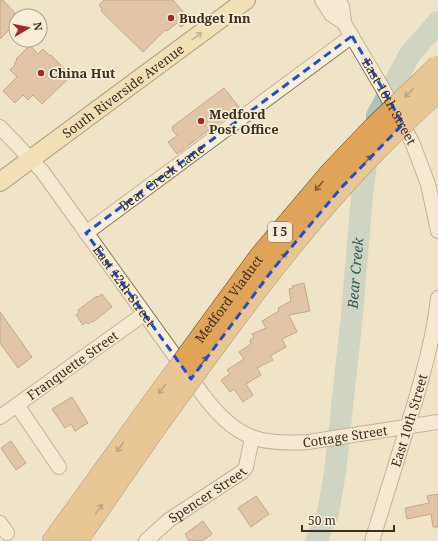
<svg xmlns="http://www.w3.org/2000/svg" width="438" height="541" viewBox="0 0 438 541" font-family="'Noto Serif',serif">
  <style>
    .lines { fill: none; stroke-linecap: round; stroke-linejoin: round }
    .river { stroke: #a9c4bc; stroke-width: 22 }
    .building { fill: #cf9f7d; stroke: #8d5f41 }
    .minor-casing { stroke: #8d765c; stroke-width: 16 }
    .major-casing { stroke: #5b4430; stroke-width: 20 }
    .highway-casing { stroke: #5b4430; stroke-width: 22 }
    .minor { stroke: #faf1dc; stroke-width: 14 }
    .major { stroke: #f3d9a0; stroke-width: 18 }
    .highway { stroke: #e0a458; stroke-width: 21 }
    .highway-bridge-casing { stroke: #5b4430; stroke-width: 22; stroke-linecap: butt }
    .highway-bridge { stroke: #e0a458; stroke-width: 21 }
    .oneway { stroke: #988460 }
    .oneway2 { stroke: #7e5d36 }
    .marked { fill: none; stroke: #1d4ed8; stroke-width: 3; stroke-dasharray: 8 5; stroke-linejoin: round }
    .poi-dot { fill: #9e2a2b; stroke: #f7eed8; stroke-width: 1.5 }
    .labels { text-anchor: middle; stroke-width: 3.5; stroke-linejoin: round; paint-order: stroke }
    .shield { fill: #f7eed8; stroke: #756857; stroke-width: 1 }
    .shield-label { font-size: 12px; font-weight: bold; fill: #3d2e20 }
    .poi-label { font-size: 13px; font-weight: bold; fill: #3d2e20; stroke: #f7eed8; text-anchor: start }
    .street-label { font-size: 13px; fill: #3d2e20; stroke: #f7eed8 }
    .water-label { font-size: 14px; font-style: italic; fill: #2f5d5a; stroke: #f7eed8 }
  </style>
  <rect width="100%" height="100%" fill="#f0e4c8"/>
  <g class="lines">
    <g class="river">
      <path d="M377,116L410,54L438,22"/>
      <path id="s1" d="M316,541L328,513L335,472L352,315L362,195L368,149"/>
    </g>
  </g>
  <path class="building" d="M0,0H3L16,14V35L10,29L0,39Z
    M104,0H173L190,20L181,27L177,23L167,31L165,30L143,52L101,11L102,9L99,5Z
    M30,45L38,54L43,49L50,56L51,55L71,76L42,104L33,95L28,100L23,95L15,103L3,91L17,77L10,70L15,65L14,64L17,60L16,59Z
    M224,88L239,107L177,154L168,142L177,136L172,129L173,128L172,127Z
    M304,283L310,311L289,315L297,332L282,339L286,347L270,356L273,360L257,368L261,375L246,384L253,395L243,402L234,389L230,392L221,380L230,374L227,370L244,359L239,352L251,344L250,340L254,338L252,334L266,328L262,321L279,311L278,308L291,301L289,289L293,288L292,286Z
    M102,294L112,307L93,322L92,321L88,324L86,322L83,325L76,315L79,313L78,310L97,296L98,297Z
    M0,312L32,357L18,368L0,343Z
    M72,397L88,423L75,431L71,424L65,428L52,409Z
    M11,441L26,463L16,470L1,448Z
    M438,494V527H433L431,514L407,519L405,508L429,503L427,496Z
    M256,496L269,514L251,527L238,508Z
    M203,521L212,534L202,541H189L185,534Z"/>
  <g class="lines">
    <defs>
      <g id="minor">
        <path d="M322,0L331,14L344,23"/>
        <path id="s2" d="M338,0L342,6L344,23L383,89L412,142L428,184L438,231"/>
        <path id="s3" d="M0,127L42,171L203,395C216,412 231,429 252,437C267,443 291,443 308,442L438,422"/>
        <path id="s4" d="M86,233L352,36"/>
        <path d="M17,405L59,467"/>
        <path id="s5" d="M0,417L144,314"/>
        <path d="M0,523L7,533"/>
        <path id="s6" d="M146,541L169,520L242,472L246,467L252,438"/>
        <path id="s7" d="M372,541C386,495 401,448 415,402C425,367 434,334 438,298"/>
      </g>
      <g id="major">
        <path id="s8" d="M0,182L246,0"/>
      </g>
      <path id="highway" d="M53,541L143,416
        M77,541L156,427"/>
    </defs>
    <use href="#minor" class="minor-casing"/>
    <use href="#major" class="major-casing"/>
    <use href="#highway" class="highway-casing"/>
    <use href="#minor" class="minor"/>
    <use href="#major" class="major"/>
    <use href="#highway" class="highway"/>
    <defs>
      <g id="highway-bridge">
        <path id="s9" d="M143,416L260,256L330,173L374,127L438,66"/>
        <path d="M156,427C216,345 274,262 342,187C372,153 405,122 438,91"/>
      </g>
    </defs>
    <use href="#highway-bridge" class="highway-bridge-casing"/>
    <use href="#highway-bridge" class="highway-bridge"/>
  </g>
  <defs><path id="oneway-shaft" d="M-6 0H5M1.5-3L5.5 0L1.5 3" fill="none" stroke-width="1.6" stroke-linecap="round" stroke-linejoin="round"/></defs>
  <use class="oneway" href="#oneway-shaft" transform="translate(197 36) rotate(-37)"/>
  <g class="oneway2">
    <use href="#oneway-shaft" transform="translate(409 93) rotate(136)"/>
    <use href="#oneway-shaft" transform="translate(368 160) rotate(-47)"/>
    <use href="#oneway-shaft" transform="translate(319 186) rotate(130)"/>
    <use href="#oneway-shaft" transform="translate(283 258) rotate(-50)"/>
    <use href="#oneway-shaft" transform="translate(204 361) rotate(-54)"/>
    <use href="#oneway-shaft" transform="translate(162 389) rotate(126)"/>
    <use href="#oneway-shaft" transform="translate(120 447) rotate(126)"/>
    <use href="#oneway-shaft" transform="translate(99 509) rotate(-55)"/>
  </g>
  <path d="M0 0H438V541H0ZM352,36L403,124L341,188L274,268L191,379L86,233Z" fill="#f0e4c8" fill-opacity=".55" fill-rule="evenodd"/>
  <path class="marked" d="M352,36L403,124L341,188L274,268L191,379L86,233Z"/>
  <g class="poi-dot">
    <circle cx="171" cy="18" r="4"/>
    <circle cx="41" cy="73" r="4"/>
    <circle cx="201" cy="121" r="4"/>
  </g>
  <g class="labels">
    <rect class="shield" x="268" y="222" width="24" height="20" rx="3"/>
    <g class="shield-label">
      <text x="280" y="236">I 5</text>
    </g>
    <g class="poi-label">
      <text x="179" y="23">Budget Inn</text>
      <text x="49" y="78">China Hut</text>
      <text x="209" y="119">Medford<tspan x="209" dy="15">Post Office</tspan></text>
    </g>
    <g class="street-label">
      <text dy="5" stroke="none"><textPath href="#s8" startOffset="153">South Riverside Avenue</textPath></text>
      <text dy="5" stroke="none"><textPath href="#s2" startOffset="115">East 10th Street</textPath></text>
      <text dy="5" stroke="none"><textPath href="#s4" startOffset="94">Bear Creek Lane</textPath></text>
      <text dy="5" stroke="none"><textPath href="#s3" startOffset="202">East 12th Street</textPath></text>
      <text dy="5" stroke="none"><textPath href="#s9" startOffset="145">Medford Viaduct</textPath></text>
      <text dy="5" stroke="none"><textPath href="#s5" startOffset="89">Franquette Street</textPath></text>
      <text dy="5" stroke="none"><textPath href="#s7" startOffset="126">East 10th Street</textPath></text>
      <text dy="5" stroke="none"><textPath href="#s3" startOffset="496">Cottage Street</textPath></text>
      <text dy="5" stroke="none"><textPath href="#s6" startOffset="77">Spencer Street</textPath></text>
    </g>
    <g class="water-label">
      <text dy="5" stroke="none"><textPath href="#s1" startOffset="272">Bear Creek</textPath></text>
    </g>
  </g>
  <g transform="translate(28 28) rotate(81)"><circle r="19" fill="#f7eed8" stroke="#ada18e"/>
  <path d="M0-3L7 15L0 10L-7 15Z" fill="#9e2a2b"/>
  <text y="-6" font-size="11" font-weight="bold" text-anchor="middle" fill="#3d2e20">N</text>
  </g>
  <path d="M302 525v6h92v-6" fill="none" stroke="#3d2e20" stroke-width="2"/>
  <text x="308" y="525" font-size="12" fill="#3d2e20" stroke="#f7eed8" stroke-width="3" paint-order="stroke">50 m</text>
</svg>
